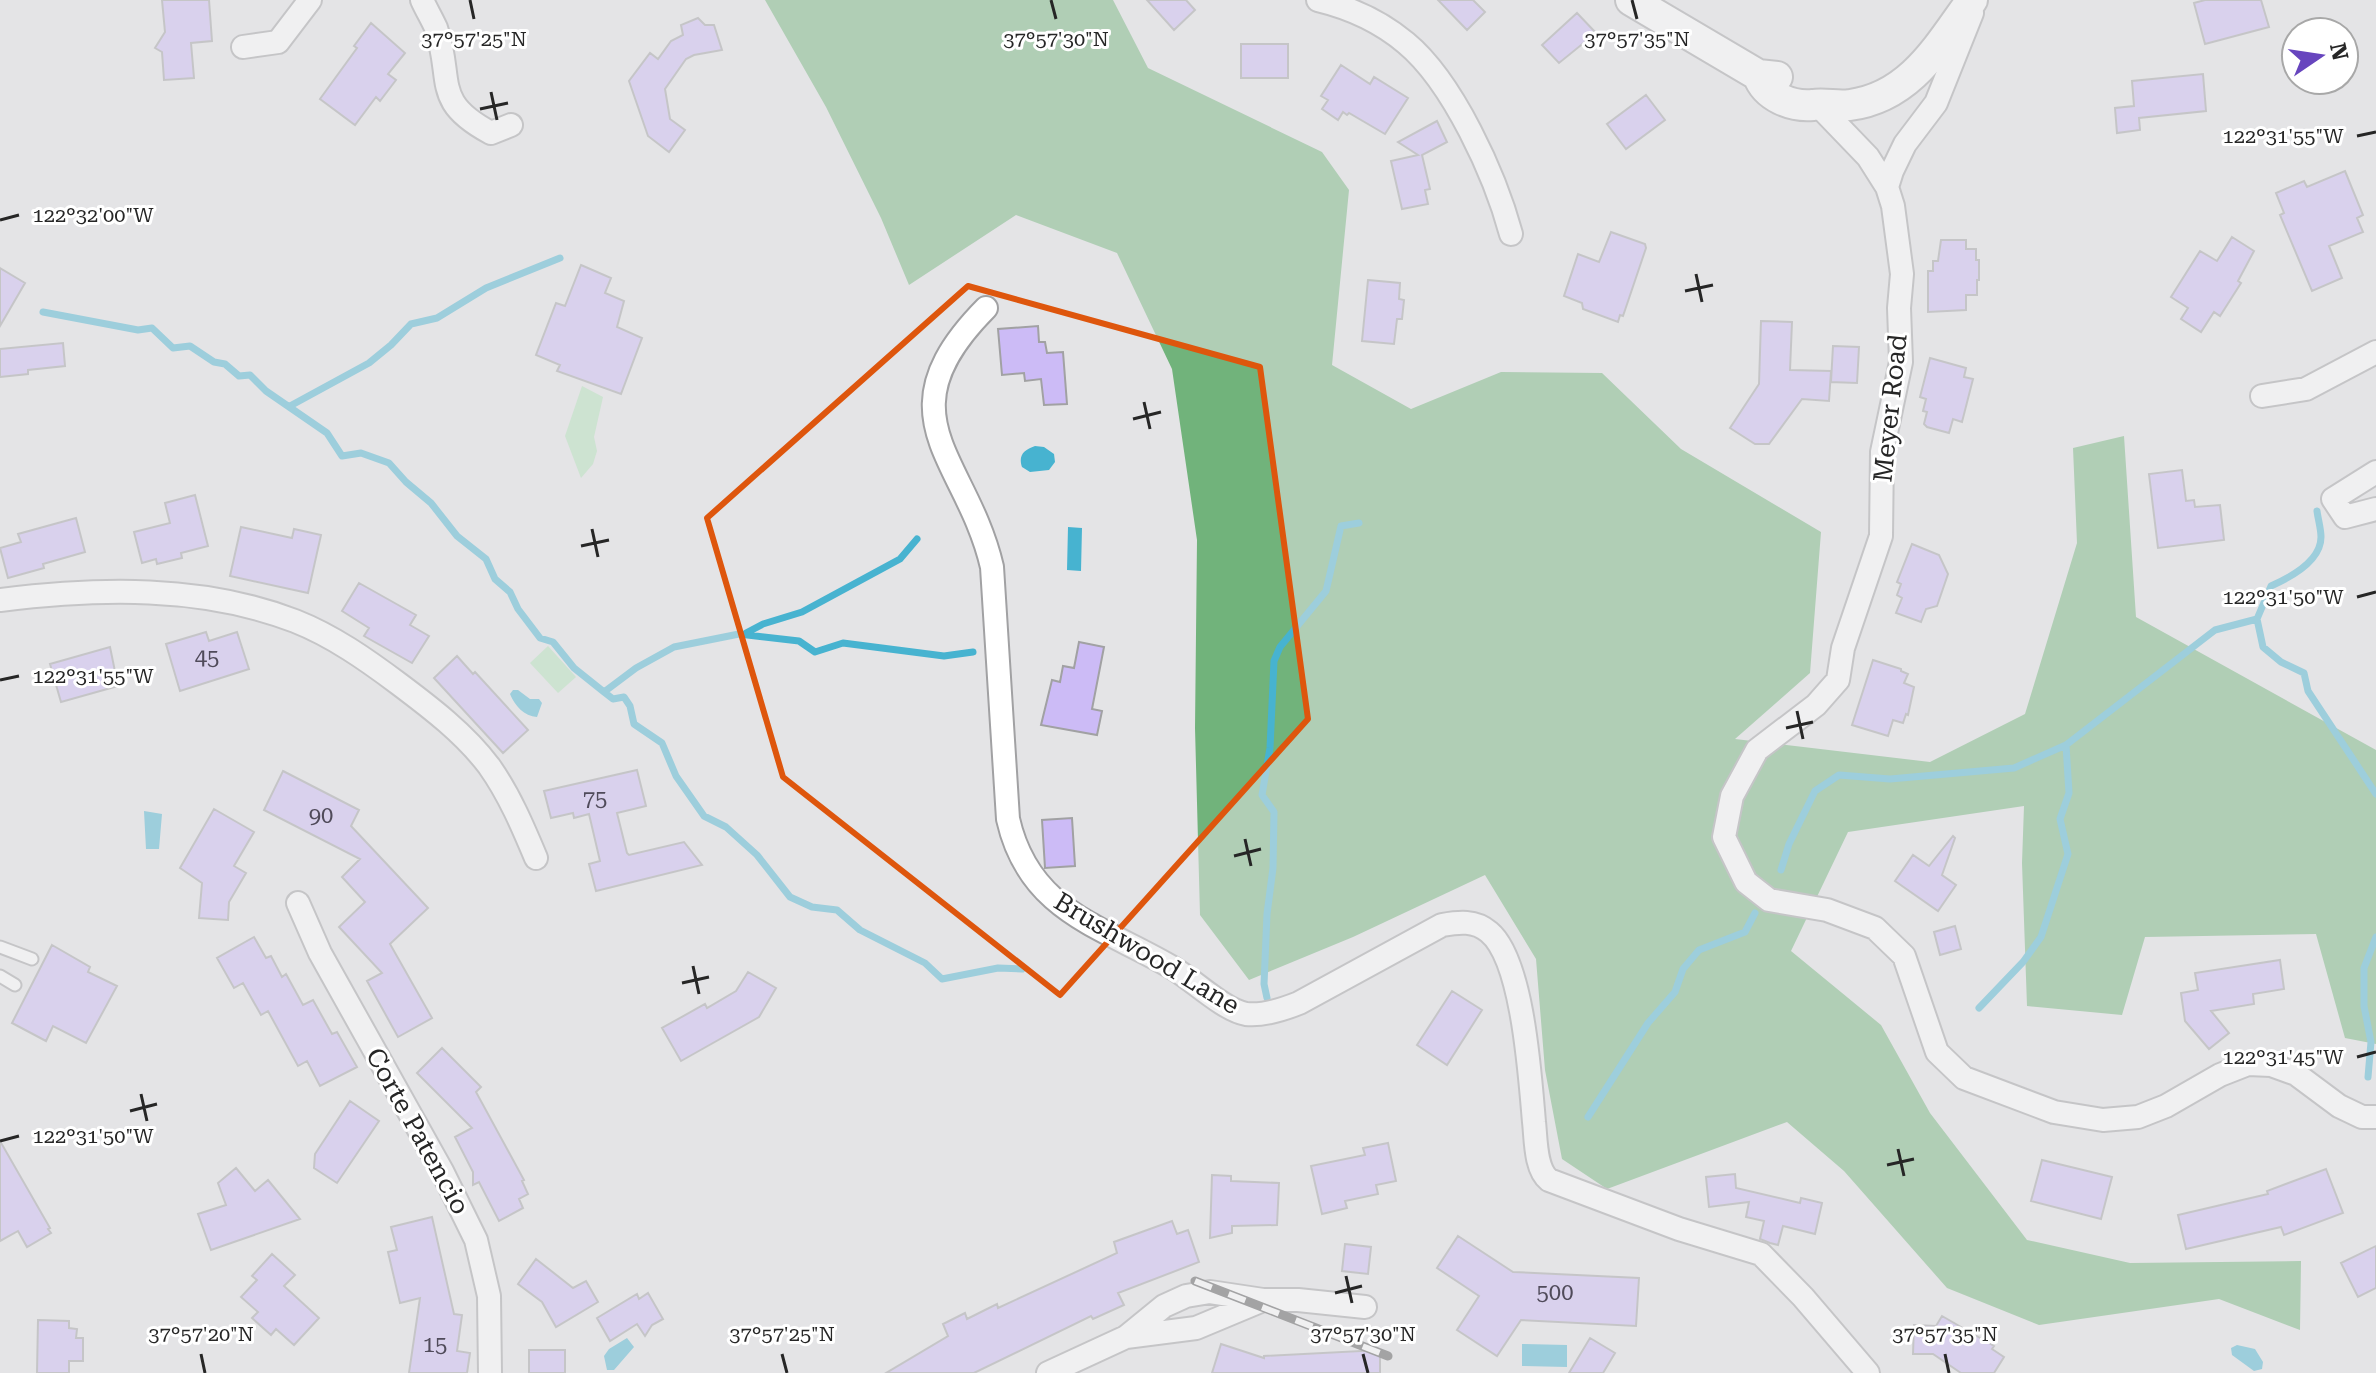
<svg xmlns="http://www.w3.org/2000/svg" width="2376" height="1373" viewBox="0 0 2376 1373" font-family="'Roboto Serif',serif">
  <style>
    .green { fill: #b1e3b8 }
    .forest { fill: #71b37b }
    .water { fill: #47b3d0 }
    .lines { fill: none; stroke-linecap: round; stroke-linejoin: round }
    .stream { stroke: #47b3d0; stroke-width: 7 }
    .building { fill: #ccbbf6; stroke: #a1a1a3; stroke-width: 2 }
    .lane-casing { stroke: #a1a1a3; stroke-width: 15 }
    .street-casing { stroke: #a1a1a3; stroke-width: 26 }
    .secondary-casing { stroke: #a1a1a3; stroke-width: 34 }
    .lane { stroke: #fff; stroke-width: 11 }
    .street { stroke: #fff; stroke-width: 22 }
    .secondary { stroke: #fff; stroke-width: 30 }
    .rail-casing { stroke: #545455; stroke-width: 9 }
    .rail { stroke: #fff; stroke-width: 6; stroke-dasharray: 18; stroke-linecap: butt }
    .marked { fill: none; stroke: #de560d; stroke-width: 6; stroke-linejoin: round }
    .ticks { fill: none; stroke: #262626; stroke-width: 3 }
    .labels { text-anchor: middle; stroke-width: 6; stroke-linejoin: round; paint-order: stroke }
    .number-label { font-size: 22px; fill: #504b5a }
    .street-label { font-size: 26px; fill: #262626; stroke: #fff }
    .ticks-label { font-size: 20px; text-anchor: middle; fill: #262626; stroke: #fff; stroke-width: 6; stroke-linejoin: round; paint-order: stroke }
  </style>
  <rect width="100%" height="100%" fill="#e4e4e6"/>
  <path class="green" d="M582,386L603,397L594,437L597,451L593,464L581,478L565,436Z
    M548,646L576,677L558,693L530,663Z"/>
  <path class="forest" d="M765,0H1113L1148,68L1322,152L1349,190L1332,365L1411,409L1501,372L1602,373L1681,449L1821,532L1810,673L1735,739L1930,762L2025,714L2077,543L2073,448L2124,436L2136,617L2376,750V1044L2345,1038L2316,934L2145,937L2122,1015L2027,1006L2022,863L2024,806L1848,832L1791,951L1881,1025L1930,1113L2027,1240L2130,1263L2301,1261L2300,1330L2219,1299L2039,1325L1947,1288L1844,1171L1787,1122L1607,1189L1562,1159L1545,1070L1536,959L1485,875L1353,937L1249,980L1200,915L1195,728L1197,540L1172,369L1117,253L1016,215L909,285L881,218L826,107Z"/>
  <path class="water" d="M1035,446L1044,447L1054,454L1055,462L1049,470L1030,472L1022,467C1018,455 1024,450 1035,446Z
    M1068,527L1082,528L1081,571L1067,570Z
    M513,690H518L530,699H539L542,703L537,717C524,716 515,706 510,694Z
    M144,811L162,814L159,849H146Z
    M627,1338L634,1347L614,1370H607L604,1356L609,1349Z
    M1522,1344L1567,1345V1367L1522,1366Z
    M2237,1345L2255,1349L2263,1362L2262,1369L2254,1371L2232,1355L2231,1348Z"/>
  <g class="lines">
    <path class="stream" d="M43,312L138,330L152,328L173,348L190,346L214,362L225,364L239,376L250,375L266,391L327,433L342,456L361,453L389,463L406,482L431,503L457,536L486,559L495,579L510,592L518,609L540,638L553,642L574,668L604,692L636,668L674,647L739,634L799,641L815,652L843,643L944,656L973,652
      M290,406L369,363L391,345L411,324L437,318L486,288L560,258
      M2257,619L2263,647L2281,662L2304,673L2308,691L2376,794
      M746,633L763,624L802,612L900,559L917,539
      M604,692L613,699L624,697L630,706L634,724L662,743L676,776L704,816L726,827L757,855L790,897L812,907L837,910L860,930L925,963L942,979L998,968L1022,969
      M1781,870L1789,844L1815,791L1839,775L1890,779L2014,768L2066,745L2215,630L2257,619L2271,586C2289,578 2321,561 2321,537C2321,529 2318,519 2317,511
      M1267,998L1264,984L1267,914L1273,868L1274,812L1262,795L1270,748L1274,661L1280,647L1326,591L1341,526L1359,523
      M1979,1008L2023,962L2041,937L2068,854L2060,819L2069,793L2066,745
      M2368,1077L2371,1042L2364,1006V968L2376,937
      M1588,1117L1648,1023L1675,992L1683,969L1699,950L1745,932L1755,913"/>
  </g>
  <path class="building" d="M162,0H209L212,41L191,43L194,78L164,80L162,52L155,48L165,32Z
    M1147,0H1186L1195,10L1174,30Z
    M1438,0H1473L1485,12L1467,30Z
    M2205,0H2261L2269,27L2205,44L2194,3Z
    M1577,13L1596,33L1559,63L1542,45Z
    M698,18L705,25H714L722,50L694,55L686,59L665,89L670,119L685,130L669,152L648,136L629,81L650,53L658,59L671,41L683,35L681,25Z
    M371,23L405,53L388,74L396,80L380,101L376,97L355,125L320,99L357,48L354,46Z
    M1241,44H1288V78H1241Z
    M1341,65L1370,84L1374,77L1408,98L1385,134L1349,113L1347,115L1343,112L1338,120L1322,109L1328,100L1321,96Z
    M2203,74L2206,111L2139,118L2140,130L2117,133L2115,108L2134,106L2132,81Z
    M1646,95L1665,120L1626,149L1607,124Z
    M1437,121L1447,142L1422,155L1430,189L1425,190L1428,204L1402,209L1391,161L1418,155L1398,142Z
    M2345,171L2363,215L2357,218L2363,232L2329,246L2342,278L2312,291L2280,215L2284,213L2276,193L2304,181L2307,187Z
    M1611,232L1645,244L1646,248L1623,316L1620,315L1618,322L1583,309L1582,303L1564,296L1578,254L1599,262Z
    M2232,237L2254,251L2238,281L2241,283L2220,316L2214,312L2201,332L2181,319L2188,308L2171,297L2200,251L2217,261Z
    M1941,240H1966V249H1976V260H1979V280H1977V295H1966V310L1928,312V271H1933V261H1938Z
    M581,265L611,278L605,293L624,301L617,327L642,338L621,394L557,371L560,365L536,355L556,303L565,306Z
    M0,268L25,283L0,326Z
    M1368,280L1400,283L1399,299L1404,300L1402,319H1397L1394,344L1362,341Z
    M1761,321L1792,322L1790,370L1831,371L1829,401L1802,399L1769,444H1755L1730,428L1759,384Z
    M1038,326L1039,342H1045L1047,353L1063,352L1067,404L1044,405L1041,379L1025,381L1024,373L1002,375L998,329Z
    M63,343L65,366L28,370V374L0,377V349Z
    M1833,346L1859,347L1857,383L1831,382Z
    M1930,358L1966,368L1964,377L1973,379L1962,422L1953,419L1949,433L1927,427L1924,424L1927,412L1923,411L1926,399L1920,397Z
    M2182,470L2186,501L2194,500L2195,507L2220,505L2224,540L2158,548L2149,474Z
    M195,495L208,546L181,553L182,558L157,564L156,559L142,563L134,532L170,523L165,503Z
    M76,518L85,552L43,564L44,568L8,578L0,548L21,542L18,534Z
    M241,527L292,538L294,529L321,535L308,593L230,576Z
    M1912,544L1939,555L1948,574L1937,606L1926,609L1921,622L1896,613L1902,598L1897,595L1901,584L1897,582Z
    M359,583L416,615L410,625L429,636L412,663L364,636L369,628L342,611Z
    M206,632L209,641L237,632L249,669L180,691L166,644Z
    M1079,642L1104,647L1092,709L1102,711L1097,735L1041,725L1052,680L1060,682L1063,666L1074,668Z
    M110,647L118,686L61,702L50,664Z
    M457,656L473,674L475,672L528,730L503,753L434,678Z
    M1873,660L1901,669V671L1908,674L1904,683L1914,687L1908,715L1906,714L1903,723L1893,720L1888,736L1852,725Z
    M637,770L646,806L617,813L627,853L629,855L684,842L702,865L596,891L589,864L600,861L589,814L574,818L573,813L551,818L544,791Z
    M283,771L359,810L351,826L428,908L390,944L432,1018L398,1037L367,981L382,973L339,927L365,902L342,877L360,859L264,810Z
    M214,809L254,832L234,866L246,873L229,902L228,920L199,918L202,883L180,868Z
    M1072,818L1075,866L1045,868L1042,820Z
    M1953,836L1955,838L1942,875L1956,885L1938,911L1895,881L1913,855L1929,866Z
    M1955,926L1961,949L1940,955L1934,932Z
    M254,937L266,958L271,956L282,977L286,974L303,1005L313,1000L332,1034L337,1032L357,1067L320,1086L307,1061L298,1066L268,1011L261,1015L243,983L234,988L217,958Z
    M52,945L90,967L88,972L117,986L86,1043L53,1026L46,1041L12,1023Z
    M2280,960L2284,989L2253,994L2254,1004L2211,1011L2229,1033L2209,1049L2185,1021L2181,993L2198,990L2195,973Z
    M748,972L776,988L759,1017L681,1061L662,1028L705,1004L707,1008L736,991Z
    M1452,991L1482,1010L1447,1065L1417,1045Z
    M442,1048L481,1087L476,1092L524,1180L522,1181L528,1194L519,1199L523,1208L499,1221L479,1182L473,1185V1172L455,1137L472,1128L417,1073Z
    M350,1101L379,1121L337,1183L314,1168L315,1154Z
    M0,1141L50,1228L48,1229L51,1233L27,1247L18,1231L0,1241Z
    M1388,1143L1396,1181L1376,1185L1378,1194L1345,1201L1347,1208L1322,1214L1311,1166L1365,1155L1363,1148Z
    M2042,1160L2112,1177L2101,1219L2031,1201Z
    M236,1168L255,1191L268,1180L300,1219L211,1250L198,1214L226,1205L218,1183Z
    M2326,1169L2343,1213L2284,1235L2281,1227L2186,1249L2178,1215L2268,1194L2267,1191Z
    M1735,1174L1736,1188L1800,1203L1801,1198L1822,1203L1815,1234L1783,1226L1778,1245L1770,1243L1760,1239L1764,1221L1746,1217L1749,1202L1709,1207L1706,1177Z
    M1212,1175L1231,1176V1181L1279,1183L1277,1225L1232,1226V1233L1210,1238Z
    M432,1217L454,1314L462,1315L457,1351L470,1353L467,1373H409L420,1298L400,1303L388,1252L397,1250L391,1227Z
    M1172,1221L1177,1234L1188,1230L1199,1262L1118,1293L1124,1305L1093,1319L1091,1316L974,1373H886L948,1336L943,1324L965,1313L967,1319L997,1304L998,1308L1117,1253L1114,1242Z
    M1458,1236L1513,1272L1639,1278L1636,1326L1521,1320L1497,1356L1457,1330L1479,1296L1437,1268Z
    M1345,1244L1371,1247L1368,1274L1342,1271Z
    M2376,1246V1288L2358,1297L2341,1263Z
    M272,1254L295,1275L284,1286L319,1318L294,1345L276,1329L271,1335L252,1318L258,1312L241,1297L257,1280L252,1276Z
    M536,1259L573,1288L586,1281L598,1302L556,1327L542,1302L518,1284Z
    M648,1293L663,1319L652,1325L645,1336L637,1324L610,1341L597,1318L637,1294L639,1299Z
    M1942,1316L1994,1346L1992,1349L2004,1357L1994,1373H1961L1933,1354H1913L1914,1325L1936,1326Z
    M38,1320L69,1321V1328L77,1329L76,1338H83V1361H69V1373H37Z
    M1590,1338L1615,1353L1603,1373H1569Z
    M1221,1344L1264,1358V1356L1380,1350V1373H1212Z
    M529,1350H565V1373H529Z"/>
  <g class="lines">
    <defs>
      <path id="lane" d="M0,947L32,959
        M0,976L15,985"/>
      <path id="street" d="M422,0C426,9 432,19 436,28C454,81 431,101 491,133L511,125
        M1318,0C1351,8 1380,21 1406,43C1453,82 1495,175 1511,234
        M1972,13L1936,103L1905,144L1892,171L1887,187L1893,206L1902,274L1899,308L1901,362L1882,452L1881,536L1843,648L1838,680L1816,705L1757,750L1732,796L1724,837L1746,882L1769,900L1827,910L1875,928L1904,956L1937,1052L1964,1078L2054,1112L2103,1120L2138,1117L2166,1106L2220,1075L2248,1064L2271,1065L2296,1074L2339,1106L2362,1117H2376
        M243,47L278,42L310,0
        M1817,104L1868,157L1887,187
        M986,308C878,417 967,458 992,567L1008,819C1029,912 1102,926 1173,968C1193,980 1224,1010 1246,1014C1263,1016 1284,1009 1299,1003L1442,925C1459,922 1475,920 1489,932C1523,960 1530,1077 1534,1122C1536,1139 1535,1169 1549,1180L1679,1229L1761,1254L1803,1297L1868,1373
        M2262,396L2306,389L2376,352
        M2376,472L2333,499L2345,517L2376,509
        M0,600C98,588 202,585 295,621C333,636 367,660 399,684C431,708 465,734 489,766C509,794 523,827 536,858
        M298,903L320,953L442,1171L476,1240L489,1296L490,1373
        M1263,1300H1298L1365,1307
        M1048,1373L1126,1337L1164,1306L1186,1296L1210,1292L1263,1300L1196,1328L1126,1337"/>
      <path id="secondary" d="M1631,0L1758,75L1777,77
        M1758,75C1766,97 1792,107 1813,105C1825,103 1838,107 1850,105C1911,97 1939,45 1972,0"/>
    </defs>
    <use href="#lane" class="lane-casing"/>
    <use href="#street" class="street-casing"/>
    <use href="#secondary" class="secondary-casing"/>
    <use href="#lane" class="lane"/>
    <use href="#street" class="street"/>
    <use href="#secondary" class="secondary"/>
    <defs>
      <path id="rail" d="M1195,1281L1388,1356"/>
    </defs>
    <use href="#rail" class="rail-casing"/>
    <use href="#rail" class="rail"/>
  </g>
  <path d="M0 0H2376V1373H0ZM968,286L1260,367L1308,719L1060,995L783,777L707,518Z" fill="#e4e4e6" fill-opacity=".55" fill-rule="evenodd"/>
  <path class="marked" d="M968,286L1260,367L1308,719L1060,995L783,777L707,518Z"/>
  <path class="ticks" d="M470,0L474,19M1051,0L1056,19M1632,0L1637,19M491,92L497,120M480,109L508,103M2357,136L2376,132M0,220L19,215M1696,274L1702,302M1685,291L1713,285M1144,402L1150,429M1133,419L1161,412M592,529L598,557M581,546L609,540M2357,597L2376,592M0,680L19,676M1797,711L1803,739M1786,728L1813,722M1245,839L1251,866M1234,856L1261,849M693,966L699,994M682,983L709,977M2357,1057L2376,1052M141,1094L147,1121M130,1111L157,1104M0,1141L19,1136M1898,1149L1904,1176M1887,1165L1914,1159M1346,1276L1352,1303M1335,1293L1362,1286M201,1354L205,1373M782,1354L787,1373M1363,1354L1368,1373M1945,1354L1949,1373"/>
  <g class="labels">
    <g class="number-label">
      <text x="207" y="665">45</text>
      <text x="595" y="806">75</text>
      <text x="321" y="823">90</text>
      <text x="1555" y="1300">500</text>
      <text x="435" y="1352">15</text>
    </g>
    <g class="street-label">
      <text transform="translate(1890 408) rotate(-84)" y="9">Meyer Road</text>
      <text transform="translate(1147 953) rotate(31)" y="9">Brushwood Lane</text>
      <text transform="translate(418 1131) rotate(61)" y="9">Corte Patencio</text>
    </g>
  </g>
  <g class="ticks-label">
    <text x="474" y="46">37°57'25"N</text>
    <text x="1056" y="46">37°57'30"N</text>
    <text x="1637" y="46">37°57'35"N</text>
    <text x="2283" y="143">122°31'55"W</text>
    <text x="93" y="222">122°32'00"W</text>
    <text x="2283" y="604">122°31'50"W</text>
    <text x="93" y="683">122°31'55"W</text>
    <text x="2283" y="1064">122°31'45"W</text>
    <text x="93" y="1143">122°31'50"W</text>
    <text x="201" y="1341">37°57'20"N</text>
    <text x="782" y="1341">37°57'25"N</text>
    <text x="1363" y="1341">37°57'30"N</text>
    <text x="1945" y="1341">37°57'35"N</text>
  </g>
  <g transform="translate(2320 56) rotate(77)"><circle r="38" fill="#ffffff" stroke="#a8a8a8" stroke-width="2"/>
  <path d="M0-6L14 30L0 20L-14 30Z" fill="#6745be"/>
  <text y="-12" font-size="22" font-weight="bold" text-anchor="middle" fill="#262626">N</text>
  </g>
</svg>
